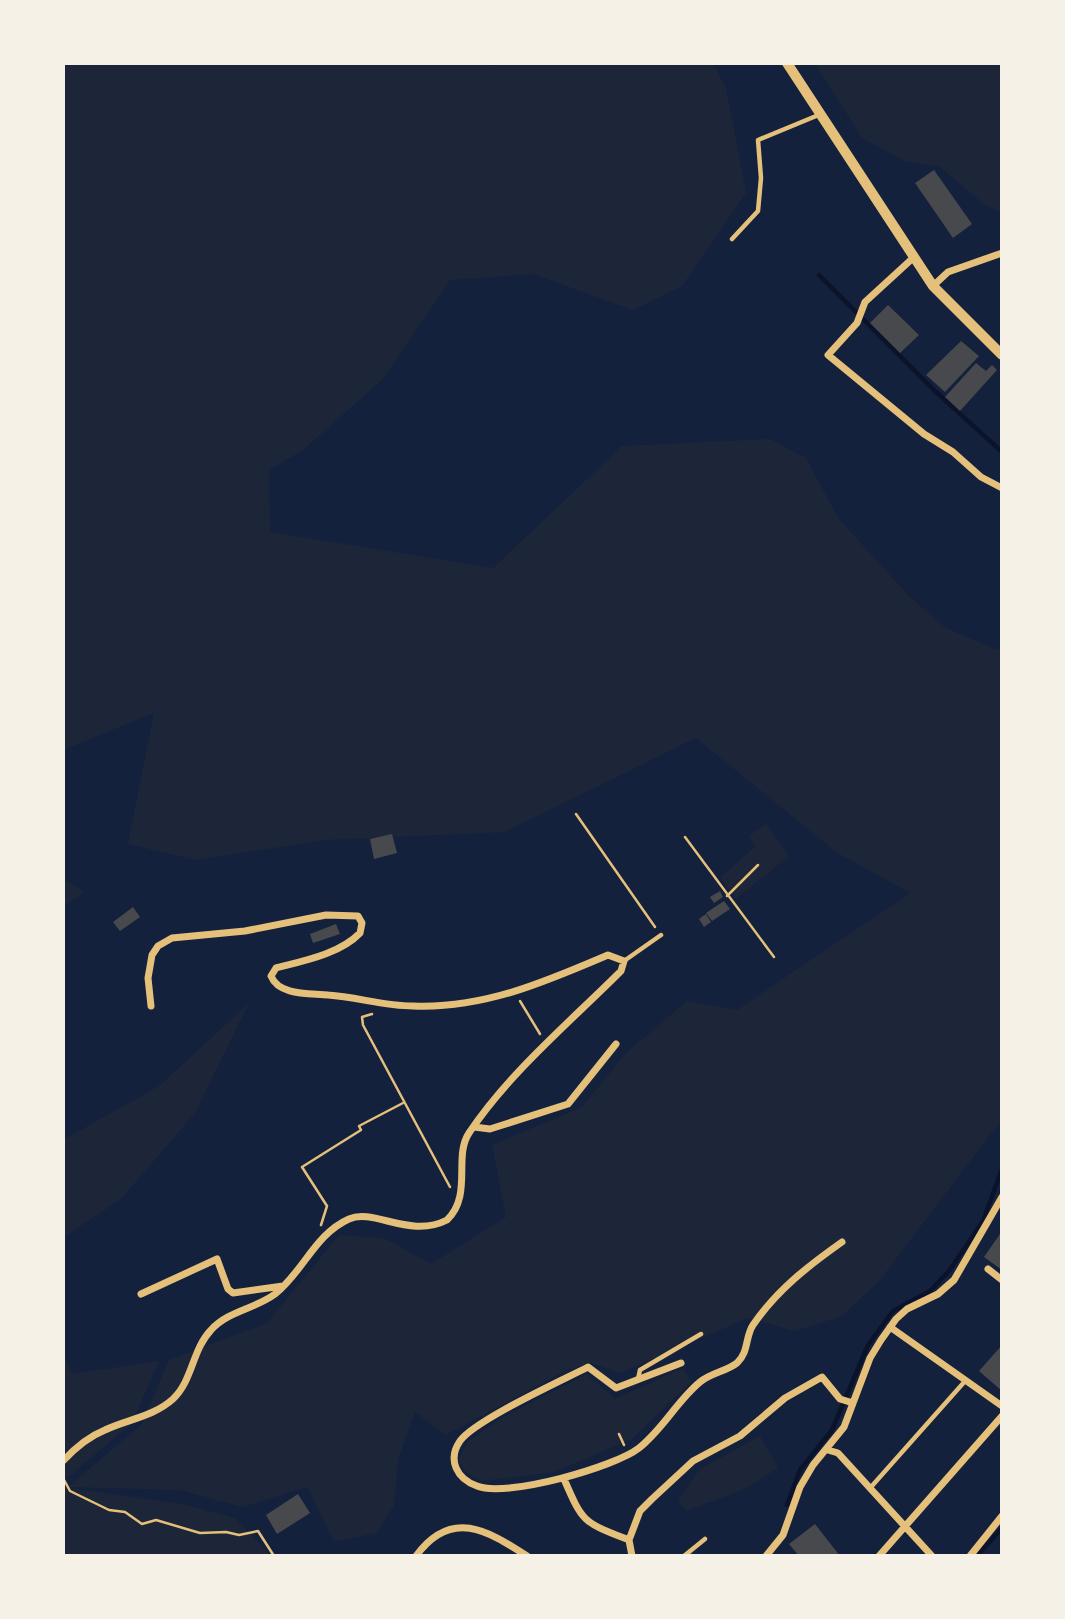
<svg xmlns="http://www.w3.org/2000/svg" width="1065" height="1619" viewBox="0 0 1065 1619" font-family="Jost,sans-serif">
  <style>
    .green { fill: #1d2539 }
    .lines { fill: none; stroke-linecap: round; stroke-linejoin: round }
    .stream { stroke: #0b132b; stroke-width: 4.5 }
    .building { fill: #48494c }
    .path { stroke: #e5c07b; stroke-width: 2.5 }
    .service { stroke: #e5c07b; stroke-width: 4.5 }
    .minor { stroke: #e5c07b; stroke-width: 7 }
    .tertiary { stroke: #e5c07b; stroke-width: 10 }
  </style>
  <rect width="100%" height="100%" fill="#14213d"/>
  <path class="green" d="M63,63H483L496,66L499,63H713L726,88L746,193L682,286L633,310L533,274L450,280L383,379L303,450L269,470L270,532L493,568L622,446L770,439L806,458L838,518L910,597L946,628L997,650L1002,648V1123L992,1132L880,1280L842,1316L795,1331L748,1318L620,1373L591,1363L565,1371L446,1435L415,1412L398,1460L394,1505L377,1533L334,1542L307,1487L243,1507L180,1490L68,1487L141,1425L169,1360L267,1323L339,1235L384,1238L431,1264L506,1217L492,1145L582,1107L626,1053L687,1001L737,1010L910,893L836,852L696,738L505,832L325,840L195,860L128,844L154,713L63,750Z
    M815,63H1002V213L984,204L940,167L905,161L862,138Z
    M766,824L789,856L736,899L720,877L755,847L749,836Z
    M63,878L84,892L63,907Z
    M249,1003L195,1113L121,1199L63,1238V1140L159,1086Z
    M63,1353L72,1374L159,1361L132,1423L67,1478L63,1477Z
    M683,1368L691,1382L632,1439L554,1472L481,1481L465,1471L458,1460L467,1442L503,1417L587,1374L615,1399Z
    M760,1436L778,1468L747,1488L686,1511L678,1501L700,1469Z
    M63,1487L182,1504L235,1518L271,1556H63Z"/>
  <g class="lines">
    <path class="stream" d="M819,275L935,391L1002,452
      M787,1505L800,1470L832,1430L868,1345L893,1311L930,1291L949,1271L983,1221L1002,1169
      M977,1556L1002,1528"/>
  </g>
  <path class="building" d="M934,170L972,224L953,238L915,183Z
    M888,305L919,335L900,353L870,323Z
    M961,341L979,356L945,392L926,375Z
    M976,363L986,371L992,365L997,370L960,411L945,397Z
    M392,834L397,853L374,859L370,839Z
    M720,891L723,897L714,903L710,897Z
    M724,901L730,909L712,921L706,913Z
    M133,907L140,917L120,931L113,922Z
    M706,914L711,922L704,927L699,919Z
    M336,924L340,934L313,943L310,934Z
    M1002,1231V1270L984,1257Z
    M1002,1345V1391L979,1371Z
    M298,1494L310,1513L277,1534L266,1515Z
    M815,1524L840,1556H799L789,1544Z"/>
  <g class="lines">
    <path class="path" d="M576,814L655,927
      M685,837L774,957
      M727,896L758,865
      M520,1001L540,1034
      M372,1014L362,1017L363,1025L450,1187
      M321,1225L327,1206L302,1167L361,1130L359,1126L403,1103
      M619,1434L624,1445
      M63,1478L70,1491L109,1510L125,1512L142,1524L156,1520L200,1533L226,1532L239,1535L258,1531L274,1556"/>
    <path class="service" d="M732,239L758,211L761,178L758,140L821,114
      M624,961L661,935
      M638,1379L640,1370L701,1334
      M871,1487L966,1380
      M684,1556L705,1539"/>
    <path class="minor" d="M913,258L865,302L857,323L828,355L924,434L953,452L981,477L1002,488
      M933,286L948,272L1002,253
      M474,1127L490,1129L568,1104L616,1044
      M988,1269L1002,1280
      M141,1294L217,1259L228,1289L233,1293L283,1286
      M890,1327L1002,1406
      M681,1363L616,1388L588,1367C561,1381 475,1420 460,1441C447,1460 457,1479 477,1486C506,1498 615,1467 639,1448C663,1429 677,1401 700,1382C711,1373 727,1371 737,1363C749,1352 745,1337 753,1325C777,1290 808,1266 842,1242
      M828,1450L838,1453L932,1556
      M63,1461C74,1449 90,1436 105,1430C128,1419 153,1417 173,1399C193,1380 192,1350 211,1330C228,1311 255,1309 275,1294C303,1272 315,1234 349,1219C374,1208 410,1239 447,1220C473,1195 453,1157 469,1133C510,1072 570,1022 621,971L624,961L608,955C545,982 483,1009 413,1006C384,1006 357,997 328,995C310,993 279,996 271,976L276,968C303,961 340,954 360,933L362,923L358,916L326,915L245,931L172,938L158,946L152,955L148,978L151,1006
      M564,1479C583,1523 583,1522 629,1540
      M416,1556C451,1508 487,1530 527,1556
      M632,1556L629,1540L640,1511L652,1499L693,1461L740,1436L785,1398L822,1377L840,1399L853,1403
      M766,1556L783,1535L800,1487L813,1465L844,1427L870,1358L881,1340L896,1319L907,1309L938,1294L954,1280L1002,1197
      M879,1556L1002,1416
      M970,1556L1002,1516"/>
    <path class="tertiary" d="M787,63L933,286L1002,355"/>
  </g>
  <rect width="1065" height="1619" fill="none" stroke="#f6f1e7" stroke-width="130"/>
</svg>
